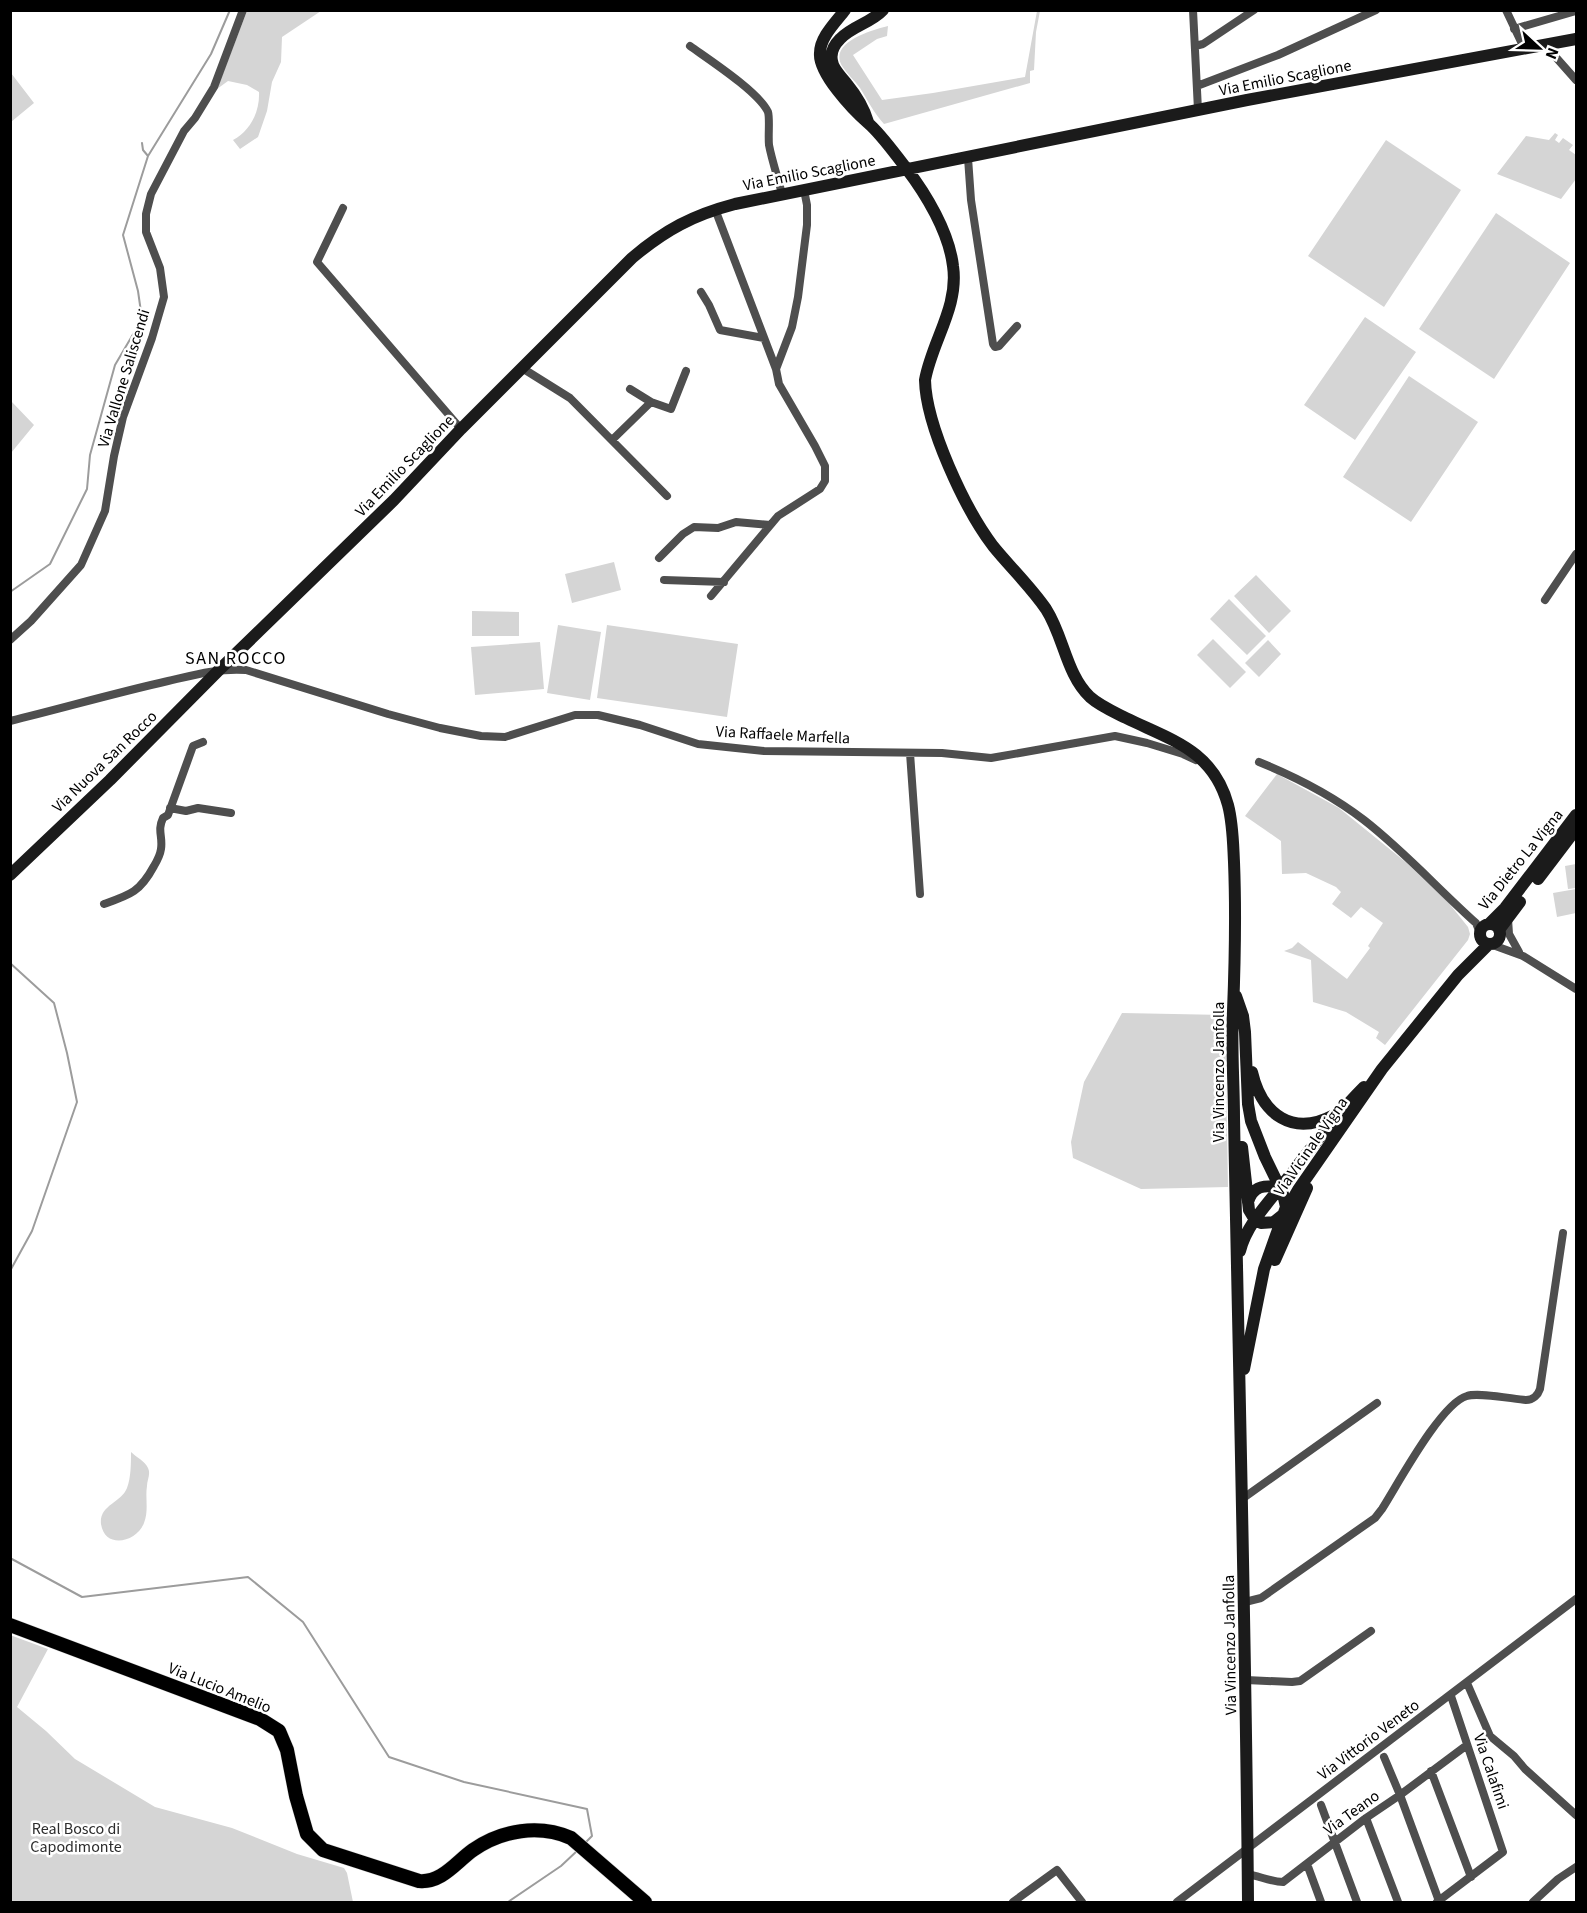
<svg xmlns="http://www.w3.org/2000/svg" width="1587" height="1913" viewBox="0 0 1587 1913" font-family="'Source Sans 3',sans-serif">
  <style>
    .green { fill: #d5d5d5 }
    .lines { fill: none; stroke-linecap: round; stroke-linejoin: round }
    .stream { stroke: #9c9c9c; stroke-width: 2 }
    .primary-casing { stroke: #dbdbdb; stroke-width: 15 }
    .street { stroke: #4e4e4e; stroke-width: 8 }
    .secondary { stroke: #1b1b1b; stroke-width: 12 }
    .primary { stroke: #000; stroke-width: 14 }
    .labels { text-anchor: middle; stroke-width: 5; stroke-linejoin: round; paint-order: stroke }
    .street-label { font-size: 16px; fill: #000; stroke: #fff }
    .park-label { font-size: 16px; fill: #2c2c2c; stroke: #fff }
    .neighbourhood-label { font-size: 18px; letter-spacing: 1.5px; fill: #000; stroke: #fff }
  </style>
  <rect width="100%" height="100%" fill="#fff"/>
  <path class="green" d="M247,11H321L282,37L281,62L272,82L267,111L258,137L240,149L233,140C250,131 260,112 259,92L247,85L228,81L217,89Z
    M1037,11H1040L1036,32L1034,70L1030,71V83L884,124C874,113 868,101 860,88C855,81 847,74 842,66C828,42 873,30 888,26L887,36L877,39L853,55L882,100L933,93L1025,77Z
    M11,73L34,103L11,122H10Z
    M1555,133L1558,135L1555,140L1559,143L1563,138L1573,145L1569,150L1576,155V179L1561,199L1497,174L1526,136L1549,140Z
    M1386,140L1461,190L1384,307L1308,256Z
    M1496,213L1570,263L1494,379L1419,329Z
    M1365,317L1416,352L1355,440L1304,405Z
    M1409,376L1478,422L1411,522L1343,477Z
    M11,401L34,425L11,453Z
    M614,562L621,590L572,603L565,574Z
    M1256,575L1291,611L1269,633L1234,596Z
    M1229,599L1266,636L1247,655L1210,619Z
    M472,611L519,612V636H472Z
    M558,625L601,632L590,700L547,693Z
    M607,625L738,644L727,717L597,698Z
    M1213,639L1246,672L1230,688L1197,655Z
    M1268,640L1281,654L1259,677L1245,663Z
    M540,642L544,689L475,695L471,647Z
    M1277,774L1339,808L1408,864L1448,902L1468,927L1470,934L1468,940L1385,1045L1376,1038L1379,1032L1346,1012L1313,1002L1311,960L1284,951L1292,948L1298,942L1347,979L1370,948L1368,946L1383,923L1361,907L1351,918L1332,904L1341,892L1336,887L1306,873L1282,874L1281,841L1245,816Z
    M1576,864V888L1568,889L1565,866Z
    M1576,889V913L1557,917L1553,893Z
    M1122,1013L1225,1015L1228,1187L1141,1189L1073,1158L1071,1142L1084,1082Z
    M131,1452C136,1457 145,1461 148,1468C151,1474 147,1480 147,1486C145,1498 149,1510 144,1523C137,1542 105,1550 101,1524C99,1505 121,1503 127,1488C131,1478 131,1463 131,1452Z
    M10,1635L48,1649L17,1707L46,1731L75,1759L155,1807L232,1828L297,1854L344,1868L347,1873L353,1902H11Z"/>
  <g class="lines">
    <path class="stream" d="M142,143L143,150L148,156
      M10,592L50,564L87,489L90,455L115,365L142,319L138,291L123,235L148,156L211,54L230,10
      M10,963L54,1003L67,1053L77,1102L32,1231L10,1271
      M10,1558L82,1597L248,1577L303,1622L389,1757L464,1782L587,1809L592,1836L584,1844
      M508,1902L561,1866L578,1850"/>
    <defs>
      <path id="primary" d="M10,1625L260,1719L279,1731L287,1750L296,1796L307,1834L323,1850L419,1881C442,1883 456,1862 473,1850C502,1830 539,1824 571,1838L645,1902"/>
    </defs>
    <use href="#primary" class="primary-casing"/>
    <path class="street" d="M1193,10L1198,110
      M1506,10L1524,48
      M1514,29L1576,11
      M1545,45L1576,80
      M690,46C708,59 759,92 768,112C770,118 768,136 769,145C772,161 778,178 782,194
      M1195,46L1203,44L1254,10
      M1197,86L1278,55L1376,10
      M968,158L971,200L993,344L995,347L999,346L1017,326
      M343,208L317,262L461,429
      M701,292L709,305L720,330L764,338
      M522,368L570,398L667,496
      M776,369L792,327L798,297L807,225V205L804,190
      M630,389L651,402
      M612,440L651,402L671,409L686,371
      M659,558L683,534L694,527L718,528L736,522L770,525
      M664,580L724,582
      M711,596L778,516L820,489L825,481V466L815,446L779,384L776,369L715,209
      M1545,600L1576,554
      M10,640L31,621L81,565L105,511L114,456L123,417L152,338L164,297L160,268L146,232V214L151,194L184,131L195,118L214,87L243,10
      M10,721C63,708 115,693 168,681C194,675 219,668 246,670L388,714L440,728L481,736L505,737L575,715H598L640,725L698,744L764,751L942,753L991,758L1115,736L1147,743L1183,754L1196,760
      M910,753L920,894
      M1259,762C1296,777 1333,796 1364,820C1404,851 1438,889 1476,923L1480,933
      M170,808L186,811L198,808L231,813
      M104,904C130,895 140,892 154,866C157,861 160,856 161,849C163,836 157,831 163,818L168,815L193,746L203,742
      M1508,919L1509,934L1519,952
      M1490,944L1523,956L1576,989
      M1242,1499L1377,1403
      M1245,1602L1261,1598L1375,1518L1382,1509C1398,1484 1441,1403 1467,1396C1478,1392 1513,1399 1526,1400C1533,1400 1538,1395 1540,1389L1563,1233
      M1246,1680L1292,1682L1300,1681L1371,1631
      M1467,1683L1490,1736L1514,1756L1525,1769L1576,1815
      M1384,1757L1400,1795L1439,1901
      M1431,1771L1471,1877
      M1321,1805L1357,1902
      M1366,1818L1398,1902
      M1307,1864L1321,1902
      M1247,1874C1259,1876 1272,1882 1283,1882L1366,1818L1400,1795L1467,1745
      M1013,1902L1057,1870L1082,1902
      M1177,1902L1576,1599
      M1437,1902L1503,1852L1451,1696
      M1533,1902L1558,1879L1576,1867"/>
    <path class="secondary" d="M845,10C836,22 820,37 820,53C818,73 853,110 868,123C881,134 895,154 906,168C926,194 949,232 953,266C959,307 932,341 925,380C926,426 965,509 993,546C1010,567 1031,587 1046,609C1064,637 1066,674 1090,697C1100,706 1114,712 1126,718C1171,740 1213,750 1228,805C1233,824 1233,843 1234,862C1236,912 1235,961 1233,1011C1231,1047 1234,1083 1234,1118C1239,1380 1246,1641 1248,1902
      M868,122C864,108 856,95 847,84C842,77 833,70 832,61C830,52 834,45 840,39C852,26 871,23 883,10
      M10,875L110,780L219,670L394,500L461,429L632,258C665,230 693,215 735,204L1247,100L1576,39
      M1538,879L1576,829
      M1489,924L1505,908L1576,815
      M1480 934a10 10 0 1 1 20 0a10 10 0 1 1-20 0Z
      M1499,930L1520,902
      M1236,996L1243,1016L1245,1032L1248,1104L1251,1121L1265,1157L1283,1194L1286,1207L1264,1269L1244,1369
      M1252,1072C1262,1115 1293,1137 1334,1115
      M1242,1147L1249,1210L1255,1220L1261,1223L1274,1222L1284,1214L1298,1190L1382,1069L1458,975L1489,944
      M1248,1202C1253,1186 1264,1184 1280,1188
      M1240,1251C1247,1223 1270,1201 1287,1179C1312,1147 1336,1115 1364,1087
      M1275,1260L1307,1188"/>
    <use href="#primary" class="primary"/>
  </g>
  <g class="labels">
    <g class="street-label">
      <text transform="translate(1285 77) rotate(-11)" y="6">Via Emilio Scaglione</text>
      <text transform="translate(809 172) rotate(-11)" y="6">Via Emilio Scaglione</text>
      <text transform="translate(123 378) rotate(-73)" y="6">Via Vallone Saliscendi</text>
      <text transform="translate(404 465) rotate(-46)" y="6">Via Emilio Scaglione</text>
      <text transform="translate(783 734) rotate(3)" y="6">Via Raffaele Marfella</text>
      <text transform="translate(104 761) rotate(-44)" y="6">Via Nuova San Rocco</text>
      <text transform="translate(1520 859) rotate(-51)" y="6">Via Dietro La Vigna</text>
      <text transform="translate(1218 1072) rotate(-90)" y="6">Via Vincenzo Janfolla</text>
      <text transform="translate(1310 1146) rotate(-55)" y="6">Via Vicinale Vigna</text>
      <text transform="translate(1229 1645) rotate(-91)" y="6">Via Vincenzo Janfolla</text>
      <text transform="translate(220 1687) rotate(22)" y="6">Via Lucio Amelio</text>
      <text transform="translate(1368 1739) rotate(-37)" y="6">Via Vittorio Veneto</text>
      <text transform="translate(1492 1771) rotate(71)" y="6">Via Calafimi</text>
      <text transform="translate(1351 1812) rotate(-36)" y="6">Via Teano</text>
    </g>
    <g class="park-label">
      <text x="76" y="1834">Real Bosco di<tspan x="76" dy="18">Capodimonte</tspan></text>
    </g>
    <g class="neighbourhood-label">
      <text x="236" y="664">SAN ROCCO</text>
    </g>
  </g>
  <rect width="1587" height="1913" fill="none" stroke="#000000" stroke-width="24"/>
  <g transform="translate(1539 48) rotate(112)" stroke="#ffffff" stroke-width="4.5" paint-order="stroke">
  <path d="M0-4.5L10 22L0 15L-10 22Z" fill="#000000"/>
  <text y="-9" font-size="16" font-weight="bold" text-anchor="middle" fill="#000000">N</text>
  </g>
</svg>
